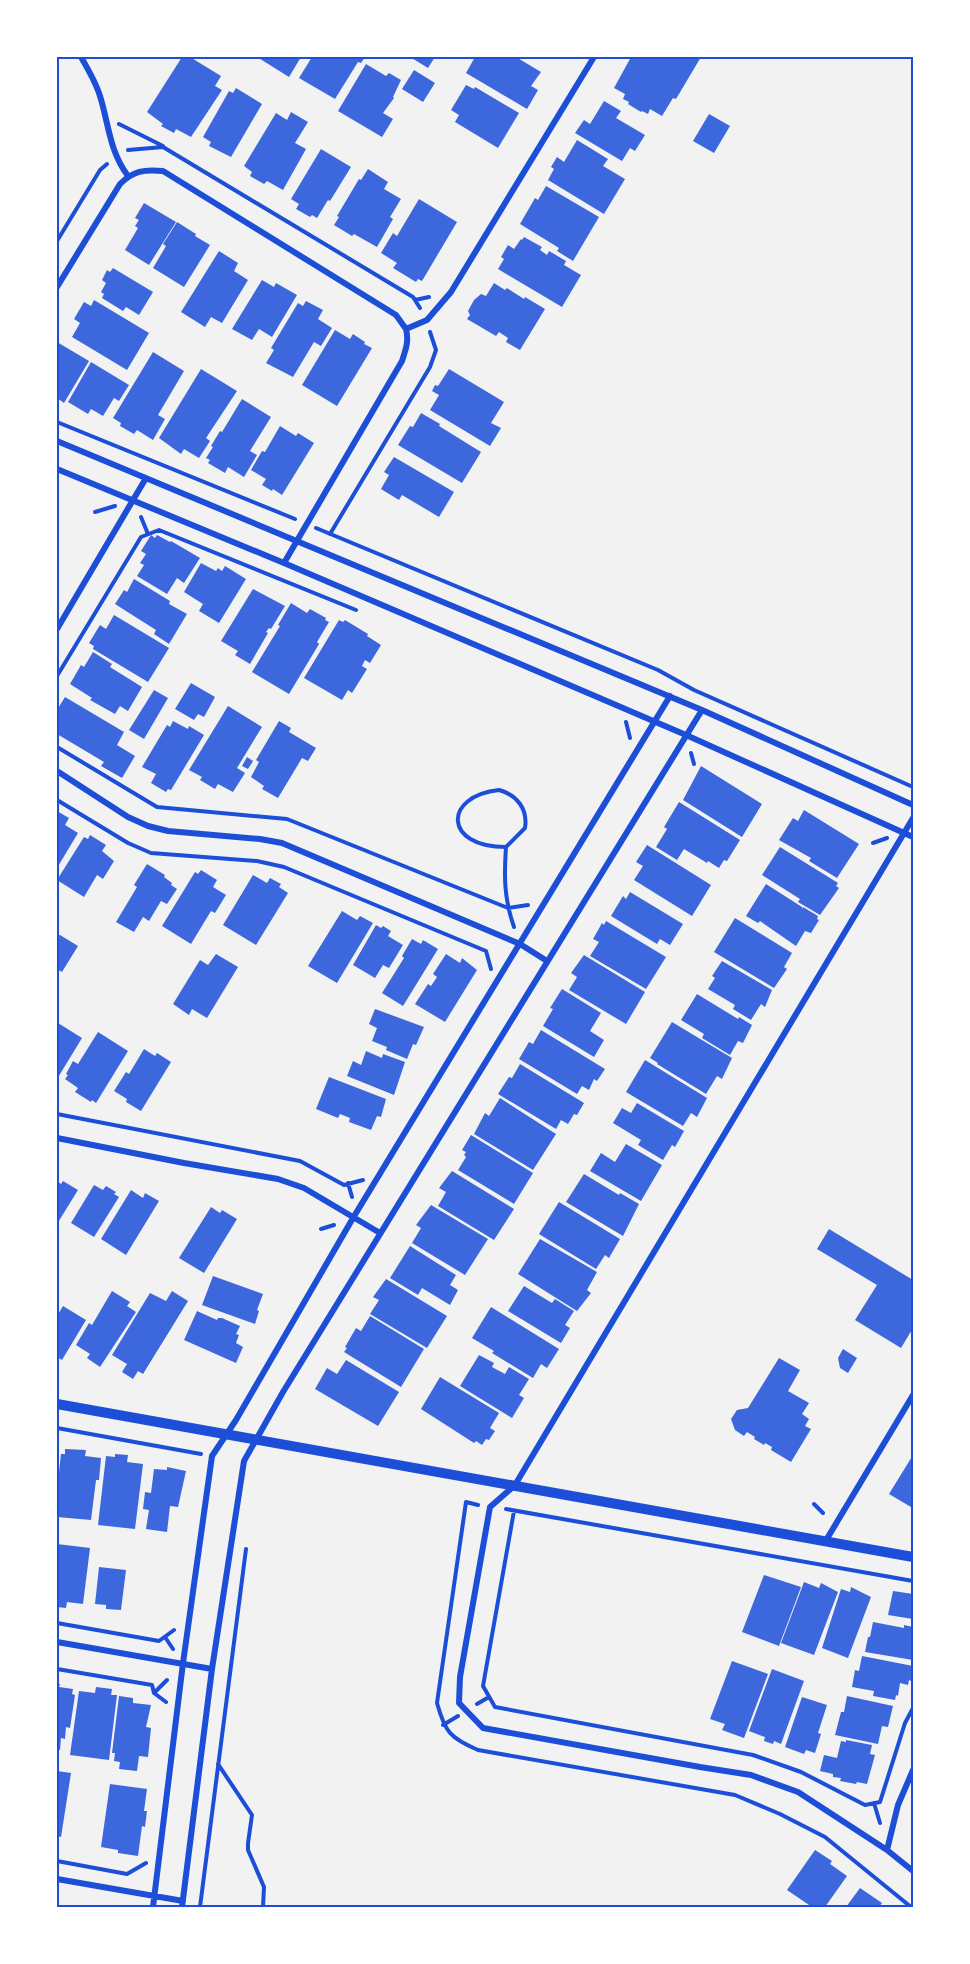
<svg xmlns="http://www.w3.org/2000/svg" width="970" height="1964" viewBox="0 0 970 1964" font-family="'IBM Plex Sans',sans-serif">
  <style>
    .building { fill: #3d67dc }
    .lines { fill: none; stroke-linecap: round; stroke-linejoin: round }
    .path { stroke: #1d4ed8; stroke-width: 4 }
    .minor { stroke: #1d4ed8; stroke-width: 6 }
    .tertiary { stroke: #1d4ed8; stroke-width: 10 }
    .neatline { fill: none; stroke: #1d4ed8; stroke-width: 2 }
  </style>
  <rect width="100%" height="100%" fill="#f2f2f2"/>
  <path class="building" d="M182,57H190L221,76L215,86L222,90L191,137L176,129L174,133L161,126L163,124L147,112Z
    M257,57H301L289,77Z
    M312,57H365L361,63L358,62L335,99L299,78Z
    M410,57H435L428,68Z
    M475,57H516L541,72L531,86L538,90L527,109L466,73Z
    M631,57H701L676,99L673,98L662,116L650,109L648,114L642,111L641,112L628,104L629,102L623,99L625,94L614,88Z
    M366,64L386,76L389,73L401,80L393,97L394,98L383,113L393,119L382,137L338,111Z
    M414,70L435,83L423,102L402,89Z
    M466,85L474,89L475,87L519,113L498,148L455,122L459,115L451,110Z
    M236,88L262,104L231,157L209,146L211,142L203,137L229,91L233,93Z
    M604,101L621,111L616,118L645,135L635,151L630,148L622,161L575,133L584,120L590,124Z
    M291,112L308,122L295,143L306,149L283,190L267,181L264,184L250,176L252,172L244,166L276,113L287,120Z
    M709,114L730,126L714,153L693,141Z
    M577,140L608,159L603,166L625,179L604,214L548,180L554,169L551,167L557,157L564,162Z
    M321,149L351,167L330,201L328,200L317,218L312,215L310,217L296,209L299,204L291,199Z
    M368,169L388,182L384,189L401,199L390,217L393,219L377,247L354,234L352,236L334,225L339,217L337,216L359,179L361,180Z
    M546,186L599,217L573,261L557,251L559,248L520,224L535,198L538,200Z
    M419,199L457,222L422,281L418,279L416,282L393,268L397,263L381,253L393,233L397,236Z
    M144,203L176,222L149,265L125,250L138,228L135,226L139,220L135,218Z
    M177,222L196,234L195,236L210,245L184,287L153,268L166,246L163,244Z
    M524,237L542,247L540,250L547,255L549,251L566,261L564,265L581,275L562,307L498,269L504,259L501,257L508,245L514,249L521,239L522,240Z
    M219,251L238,263L234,271L248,280L222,323L211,317L205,327L181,312Z
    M113,268L153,292L139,315L126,307L123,311L102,298L104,294L101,292L106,283L102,280L107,270L110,272Z
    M262,280L274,287L276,283L297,295L272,337L259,329L252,340L232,329Z
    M494,283L505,290L507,288L524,299L525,297L545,309L520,350L506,342L508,338L499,332L496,336L467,319L470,315L468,311L474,300L481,294L486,296Z
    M94,300L149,333L127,370L72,337L80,323L74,319L84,302L91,306Z
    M306,301L323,310L318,319L332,328L321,346L314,342L293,377L266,363L274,350L271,348L298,303L303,306Z
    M335,330L350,339L353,334L365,342L364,344L372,348L337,406L302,385Z
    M57,342L89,361L64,403L57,398Z
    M153,352L184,371L158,415L165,419L153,440L137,430L134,434L120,426L121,423L113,418Z
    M91,362L129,385L119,401L114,398L103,416L91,409L88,414L68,402Z
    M201,369L237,391L206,438L210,441L199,458L184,449L181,454L159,438Z
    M449,369L504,402L491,423L501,428L490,446L430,410L439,395L432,391L435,385L438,386Z
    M242,399L271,417L250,451L257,455L244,477L228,467L225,473L208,463L210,460L206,458L213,447L211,446L220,431L222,432Z
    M421,413L440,424L439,426L481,452L462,483L398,445L410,426L413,427Z
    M280,426L296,436L298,433L314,443L282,495L273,489L272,491L262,485L266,479L251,470L262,451L265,452Z
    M394,457L454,492L439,517L402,495L399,500L381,489L389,475L384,472Z
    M151,535L155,538L157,535L170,542L171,541L200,558L184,583L177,578L167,594L137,576L144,565L140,563L146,554L141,551Z
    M201,563L216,571L218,568L222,571L225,566L246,579L219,623L199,611L203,604L184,592Z
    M134,579L170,601L169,604L187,614L169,644L154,634L156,630L115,604L124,590L127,592Z
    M253,589L285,606L271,629L269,628L266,632L268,633L250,664L235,655L238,651L221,641Z
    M291,603L307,613L310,609L326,618L325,620L329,622L317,642L319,644L289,694L252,672L280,626L278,625Z
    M114,615L169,648L148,682L93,649L94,646L89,643L100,625L106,629Z
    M339,620L343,622L345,620L368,634L367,636L381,645L370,663L365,660L362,666L367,669L352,693L348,690L342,700L304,678Z
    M93,652L112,664L110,667L142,687L128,711L120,706L115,714L90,700L92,698L70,684L81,665L84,667Z
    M191,683L215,697L204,717L198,714L194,720L175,709Z
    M154,690L168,698L144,739L129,730Z
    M65,697L124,732L117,745L135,756L122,778L101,766L104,762L57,734V710Z
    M228,706L262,727L237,768L245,773L233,792L218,784L215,789L200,780L202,777L189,770Z
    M173,721L188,729L189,726L204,735L171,790L168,789L166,792L151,783L156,774L142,767L167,725L170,727Z
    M279,721L291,728L289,732L316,748L308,761L302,758L278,798L262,789L264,786L251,777L259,762L256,760Z
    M247,757L253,761L248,769L242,766Z
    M701,766L762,804L742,837L683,800Z
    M679,802L740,840L727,861L724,860L719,868L708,861L707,863L684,849L677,860L656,847L667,829L664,827Z
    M804,810L859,844L837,878L809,861L811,858L779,840L793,818L798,821Z
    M57,811L69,818L65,825L78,833L57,868Z
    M90,835L106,845L102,851L114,861L103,879L97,875L84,897L57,880L84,837L88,839Z
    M647,845L711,885L692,916L634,880L643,866L636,862Z
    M780,847L838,883L836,886L839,888L820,915L798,902L800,899L762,875Z
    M147,864L165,875L164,877L172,883L171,885L177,889L167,904L161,901L149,921L143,917L134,932L116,922L137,887L134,885Z
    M201,870L217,880L213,887L226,895L215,913L211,911L191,944L162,926L195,872L198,874Z
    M253,875L267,883L270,878L281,884L279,887L288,893L256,945L223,925Z
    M766,884L802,907V909L803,907L818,916L817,919L819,920L811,933L805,931L796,946L760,921L758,923L746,916Z
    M630,892L683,924L670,945L660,939L657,944L611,916L623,896L626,899Z
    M342,911L357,920L360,916L373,923L337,983L308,966Z
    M735,918L792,953L784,967L787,969L774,988L714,952Z
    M606,921L666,957L646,989L590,956L599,942L593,939L602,923L604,925Z
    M376,925L381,928L383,926L391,931L388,936L403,945L389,968L383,965L375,978L353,965Z
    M60,935L78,946L62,972L57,969V936Z
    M412,939L421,944L423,940L438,949L403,1006L382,993L404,958L402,956Z
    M216,954L238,967L207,1018L192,1009L189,1015L173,1004L200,960L208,965Z
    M446,954L460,963L462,958L477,970L445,1022L415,1004L428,984L431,986L437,977L433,974Z
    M584,955L645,992L626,1024L569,990L577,977L571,973Z
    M722,961L772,990L765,1007L761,1004L751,1020L733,1009L735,1005L708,989L715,978L712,976Z
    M562,989L601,1013L590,1031L604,1040L594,1057L543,1026L553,1009L550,1008Z
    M697,994L738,1019L739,1017L752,1025L743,1043L738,1041L730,1055L702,1038L704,1034L681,1020Z
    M375,1009L424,1027L416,1045L413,1044L407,1059L386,1050L387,1047L372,1041L377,1028L369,1024Z
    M672,1022L732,1058L722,1079L717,1076L706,1094L657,1064L658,1063L650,1058Z
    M58,1023L82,1038L57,1079V1025Z
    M541,1030L605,1069L597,1081L594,1079L589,1090L582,1086L577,1094L519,1059L529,1042L533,1044Z
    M98,1032L128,1051L96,1103L92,1100L91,1102L75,1092L78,1088L65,1079L68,1075L66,1074L73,1061L78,1064Z
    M144,1049L155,1056L157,1053L171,1062L141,1111L126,1102L127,1099L114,1091L126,1072L129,1074Z
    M366,1051L382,1058L383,1054L405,1062L394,1095L347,1076L353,1061L361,1065Z
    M645,1060L707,1098L697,1117L691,1113L683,1126L626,1092Z
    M520,1064L584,1103L577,1115L574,1114L568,1124L561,1120L556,1129L498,1094L509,1077L512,1078Z
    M329,1077L386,1099L381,1117L377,1116L371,1130L349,1122L350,1118L340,1114L338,1118L316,1109Z
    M500,1098L556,1134L533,1170L474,1134L485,1113L489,1116Z
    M637,1103L684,1131L675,1147L672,1145L663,1160L638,1145L641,1140L613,1123L622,1108L631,1113Z
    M471,1135L533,1173L514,1204L458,1170L466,1157L464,1155L466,1152L462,1150Z
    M626,1144L662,1165L641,1201L590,1171L601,1153L615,1162Z
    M452,1171L514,1209L494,1240L438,1206L446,1192L439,1188Z
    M584,1174L619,1195L620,1193L639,1204L623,1236L566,1202Z
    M57,1181L61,1184L63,1181L78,1190L57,1224Z
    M94,1185L103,1190L106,1186L116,1192L114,1194L119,1197L94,1237L71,1223Z
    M131,1190L143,1198L145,1193L159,1201L126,1255L101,1239Z
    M559,1202L620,1239L609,1258L605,1255L596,1269L539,1234Z
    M431,1205L488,1239L465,1275L412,1243L421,1228L416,1225Z
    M211,1207L220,1213L222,1210L237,1219L204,1273L179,1258Z
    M829,1229L913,1280V1328L901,1348L855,1320L877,1285L817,1249Z
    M540,1239L597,1272L587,1290L591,1293L577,1311L518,1274Z
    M410,1246L456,1275L450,1285L458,1290L450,1305L422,1288L418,1295L390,1278Z
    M213,1276L263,1294L257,1310L259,1311L255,1324L202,1305Z
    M386,1279L447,1316L427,1348L370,1314L379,1300L373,1297Z
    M524,1286L552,1303L555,1299L574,1311L565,1325L570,1328L561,1343L508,1311Z
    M112,1291L130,1302L127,1306L136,1312L100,1367L87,1358L90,1354L76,1345L89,1323L92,1325Z
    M172,1291L188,1301L143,1374L138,1371L133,1379L122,1372L127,1364L112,1355L150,1293L166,1301Z
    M63,1306L86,1320L62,1360L57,1357V1316Z
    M491,1307L559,1349L547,1368L541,1364L533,1378L492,1353L494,1351L472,1338Z
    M197,1311L217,1320L218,1318H222L240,1326L236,1334L239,1335L236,1343L243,1347L236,1363L184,1340Z
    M370,1316L424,1349L401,1387L344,1352L347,1348L345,1347L356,1328L361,1331Z
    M843,1349L857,1358L848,1373L840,1368L838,1358Z
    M479,1355L494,1363L492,1367L505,1374L509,1367L529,1379L519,1395L524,1398L512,1418L460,1386Z
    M779,1358L800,1370L788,1391L809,1403L802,1414L809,1419L805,1426L811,1429L791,1462L771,1450L772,1447L765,1443L764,1445L754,1439L755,1437L747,1432L744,1436L735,1430L731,1419L737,1410L748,1408Z
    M346,1360L399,1392L378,1426L315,1389L327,1368L337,1374Z
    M440,1377L499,1413L490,1428L495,1431L489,1440L486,1439L482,1445L476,1441L474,1443L421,1409Z
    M65,1449L86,1450L85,1456L101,1458L99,1480H96L91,1520L57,1517V1491L61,1454H65Z
    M115,1454L128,1455L127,1462L143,1464L135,1529L98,1525L106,1456L115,1457Z
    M913,1455V1504L911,1507L889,1494Z
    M167,1467L186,1471L178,1507L170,1506L167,1532L146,1529L149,1510L143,1509L145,1492L151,1493L154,1469L167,1470Z
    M57,1544L90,1548L83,1604L67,1602L66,1608L57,1607Z
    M99,1567L126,1570L121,1610L106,1609V1605L95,1604Z
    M764,1575L801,1587L779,1646L742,1632Z
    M804,1582L819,1588L821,1583L838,1592L814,1655L781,1643Z
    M851,1587L871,1597L848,1658L822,1648L841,1589L850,1592Z
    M893,1591L913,1594V1619L888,1615Z
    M873,1622L904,1628V1625L913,1627V1660L865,1652L868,1637H870Z
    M862,1656L913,1666L911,1681L909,1680L908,1685L900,1683L898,1696L896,1695L895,1700L873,1696L874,1691L852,1687L855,1670L859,1671Z
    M732,1661L768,1674L744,1738L722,1730L725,1724L710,1719Z
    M772,1669L804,1681L781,1744L774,1741L773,1744L764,1741L765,1737L749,1731Z
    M57,1683L60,1684L59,1687L73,1689L72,1694L75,1695L70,1728L66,1727L65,1739L61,1738L60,1750H57Z
    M96,1687L112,1689L111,1695H117L109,1760L70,1755L79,1691L95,1693Z
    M119,1696L133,1698V1703L151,1705L146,1727L151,1728L148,1757L139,1756L137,1771L119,1769L120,1762L114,1761L115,1753H112Z
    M847,1696L893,1706L888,1727L882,1726L878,1744L835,1735L841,1712H844Z
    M802,1697L827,1705L818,1733L821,1734L815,1753L806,1750L804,1754L785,1747Z
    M846,1740L872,1745L870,1754L875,1755L867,1784L857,1782L856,1784L840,1781L841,1778L833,1777V1774L820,1771L824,1755L837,1758L841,1741L846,1742Z
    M57,1771L71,1773L61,1837L57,1836Z
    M110,1784L147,1789L144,1811H147L145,1827L142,1826L138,1856L118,1853V1850L101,1847Z
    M815,1850L832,1861L830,1864L847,1876L825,1907H812L787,1890Z
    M860,1888L882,1903L879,1907H846Z"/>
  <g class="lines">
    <path class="path" d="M119,124L163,146
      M128,150L163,147L413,297L420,308
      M57,241L100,170L107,164
      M415,300L429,297
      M57,422L295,519
      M95,512L115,506
      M141,517L148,534
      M316,528L658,670L694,690L913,787
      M330,534L430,367L436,350L430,332
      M57,676L141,537L159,530L356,610
      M626,722L630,738
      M57,747L157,807L287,819L508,908L528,905
      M691,753L694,764
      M57,800L128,843L151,853L257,861L284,867L486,951L491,969
      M873,843L887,838
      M506,847C443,847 443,796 499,790C517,795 528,809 525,828L506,847C504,877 504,898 514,927
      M57,1114L300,1161L344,1185L363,1180
      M348,1183L352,1197
      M321,1229L334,1225
      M57,1428L201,1454
      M814,1504L823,1513
      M478,1505L466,1502L437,1703C445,1732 450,1738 478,1750L735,1795L780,1814L825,1837L911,1907
      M506,1509L913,1581
      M514,1511L483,1686L495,1707L753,1755L801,1772L865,1805L880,1802L905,1723L913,1708
      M57,1623L159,1641L174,1630
      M165,1637L173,1649
      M57,1669L152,1685L154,1693L166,1702
      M154,1693L167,1680
      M477,1704L489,1697
      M443,1725L458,1716
      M218,1764L252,1815L248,1843V1850L264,1887L263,1907
      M874,1803L880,1823
      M57,1861L127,1874L146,1863
      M200,1907L246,1549"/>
    <path class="minor" d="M81,57C88,69 96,83 100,96C109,125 109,150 128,176
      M57,287L120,184C133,171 144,169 163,171L396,315L406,329
      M57,441L702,710L913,805
      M57,469L284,563L686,735L913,837
      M284,563L402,361C406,349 409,341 406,329L427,320L451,292L594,57
      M57,629L146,478
      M57,771L128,817L148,826L168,831L260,839L282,843L520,944L547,961
      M913,818L515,1485L490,1507L460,1677L459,1703L483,1728L700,1767L751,1775L798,1792L887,1850L913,1871
      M57,1138L184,1163L278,1179L304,1188L380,1233
      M825,1542L913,1395
      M57,1642L212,1669
      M887,1850L898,1805L913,1770
      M57,1879L183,1901
      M153,1907L183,1663L212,1456L236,1420L353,1218L670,696
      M182,1907L212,1669L244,1461L283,1392L702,710"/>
    <path class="tertiary" d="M57,1404L913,1557"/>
  </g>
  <rect width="970" height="1964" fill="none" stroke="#ffffff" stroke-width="117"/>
  <rect x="58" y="58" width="854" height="1848" class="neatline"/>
</svg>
